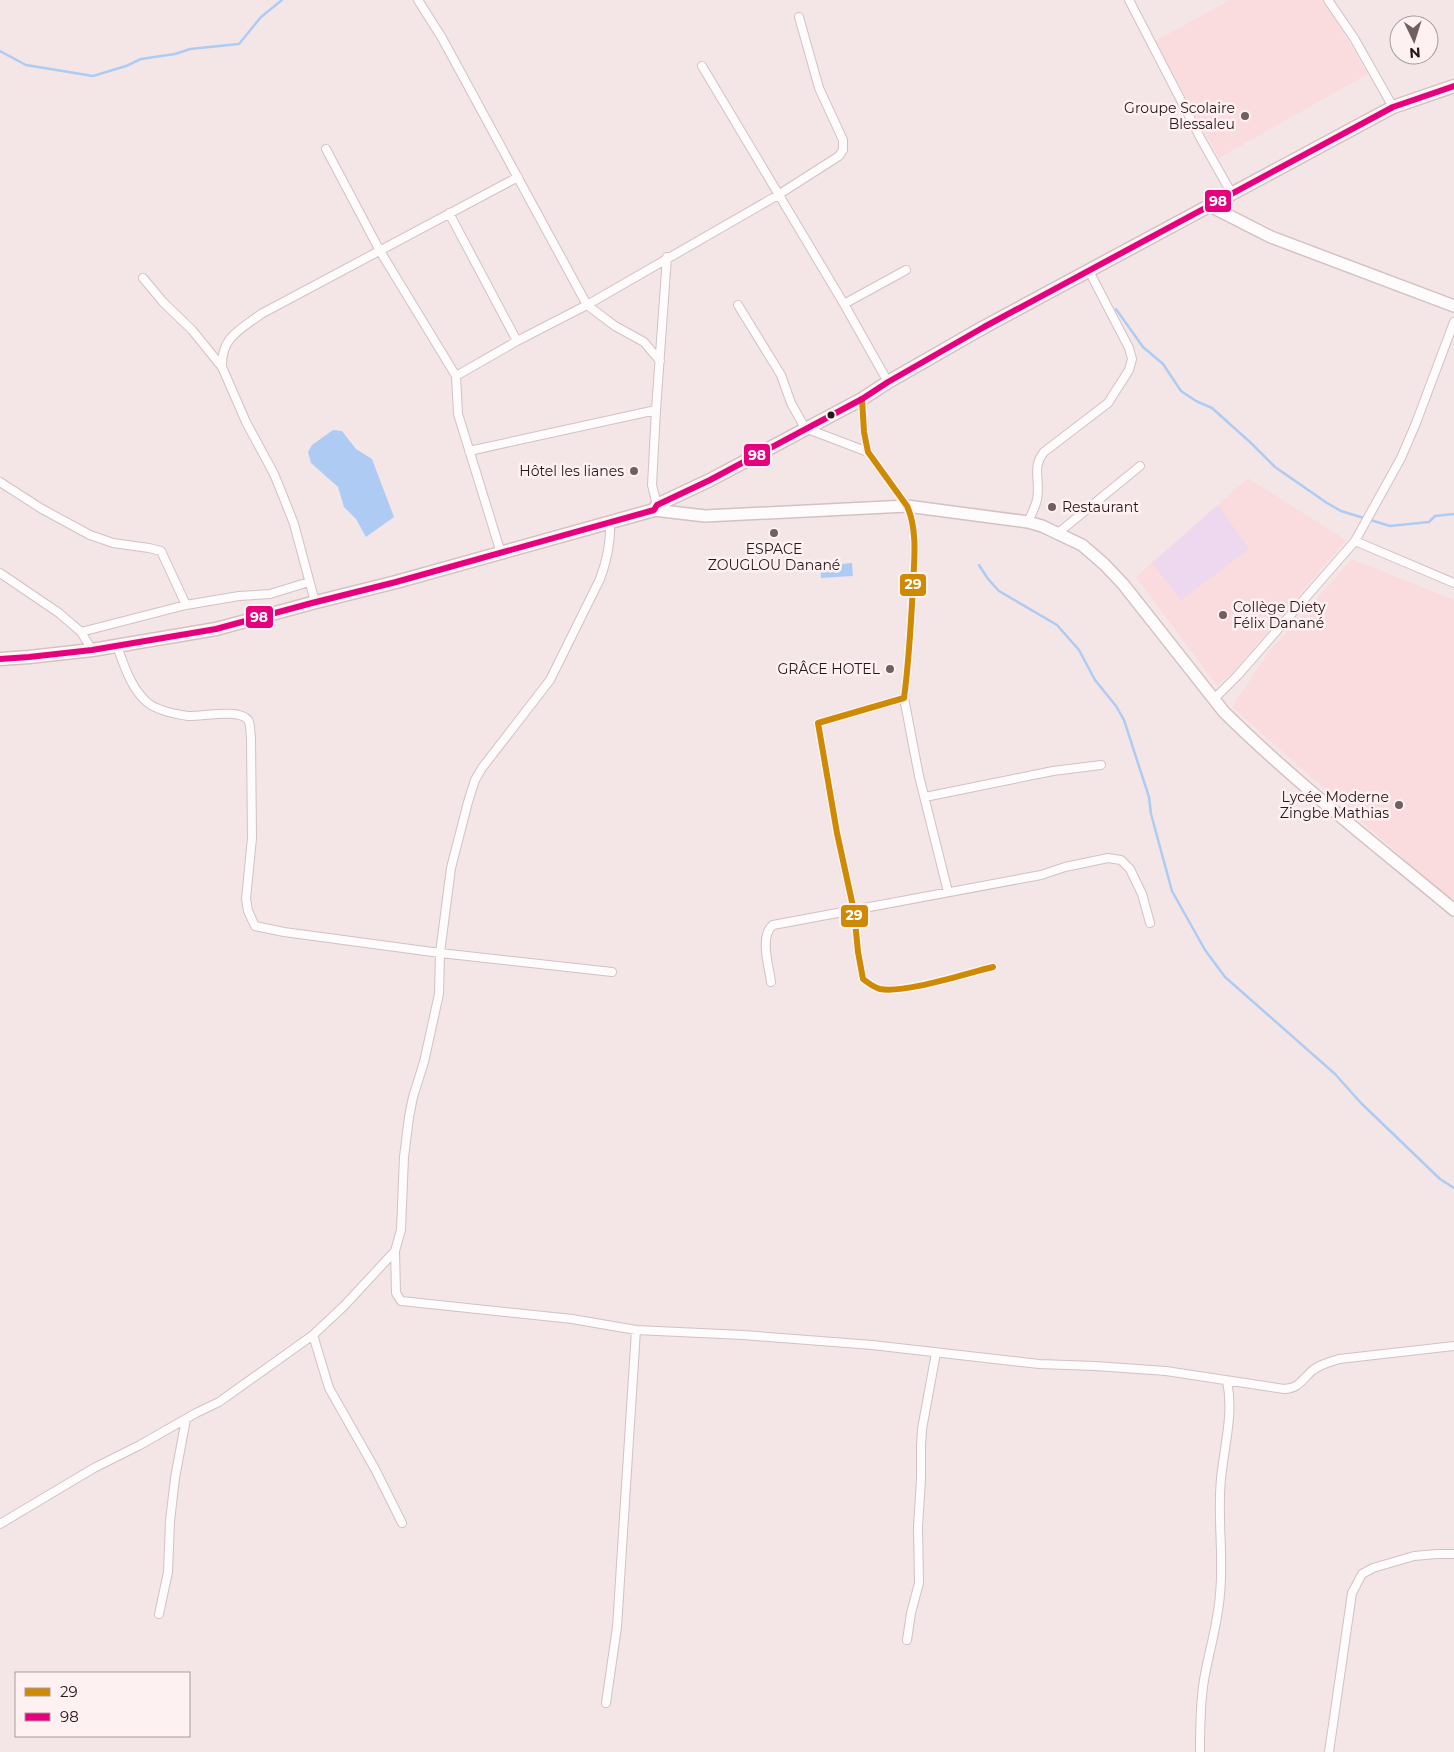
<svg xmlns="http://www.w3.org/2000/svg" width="1454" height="1752" viewBox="0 0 1454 1752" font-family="Montserrat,sans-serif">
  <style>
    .built { fill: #fadcde }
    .green { fill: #edd8f0 }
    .water { fill: #aeccf3 }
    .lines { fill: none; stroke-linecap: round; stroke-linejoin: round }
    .stream { stroke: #aeccf3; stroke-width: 2.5 }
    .street-casing { stroke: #d3c1c3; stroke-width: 10 }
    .secondary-casing { stroke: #d3c1c3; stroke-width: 14 }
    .primary-casing { stroke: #d3c1c3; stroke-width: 15 }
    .street { stroke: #fdfbfb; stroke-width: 8 }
    .secondary { stroke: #fdfbfb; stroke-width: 11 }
    .primary { stroke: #fdfbfb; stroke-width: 12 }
    .bus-1-casing { stroke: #fef1f2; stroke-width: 10 }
    .bus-2-casing { stroke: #fef1f2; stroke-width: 10 }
    .bus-1 { stroke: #ce8905; stroke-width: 6 }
    .bus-2 { stroke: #e5007d; stroke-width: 6 }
    .poi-dot { fill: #715e60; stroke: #fef1f2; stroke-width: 2 }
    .bus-dot { fill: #2b1517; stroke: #fef1f2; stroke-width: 2 }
    .labels { text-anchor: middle; stroke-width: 5; stroke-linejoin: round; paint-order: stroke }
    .poi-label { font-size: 14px; fill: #2b1517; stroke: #fef1f2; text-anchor: end }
    .line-badge { stroke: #fef1f2; stroke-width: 2 }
    .badge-label { font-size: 14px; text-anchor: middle; font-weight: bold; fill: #fff }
  </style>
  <rect width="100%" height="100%" fill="#f4e6e7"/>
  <path class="built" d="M1230,0H1324L1368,74L1219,158L1155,41Z
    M1248,478L1346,540L1236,669L1217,686L1136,577Z
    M1352,559L1454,600V903L1232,707L1270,650Z"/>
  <path class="green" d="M1218,505L1249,549L1181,600L1152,563Z"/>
  <path class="water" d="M333,430L342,431L356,449L372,459L394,517L366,537L356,519L344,507L338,487L311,463L308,452L312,445Z
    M852,563L853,576L821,578L820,566Z"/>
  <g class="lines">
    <path class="stream" d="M0,51L26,65L93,76L126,66L141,59L175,54L190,49L239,44L261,17L282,0
      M1116,309L1143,347L1163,364L1181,391L1196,401L1212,408L1251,443L1275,467L1327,503L1341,511L1390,526L1429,522L1435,516L1454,514
      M979,565L988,579L999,591L1057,625L1079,650L1095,680L1116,706L1124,720L1149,797L1151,814L1172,891L1205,950L1225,977L1335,1074L1361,1103L1414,1154L1440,1179L1454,1188"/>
    <defs>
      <path id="street" d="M418,0L442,38L587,305L615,326L644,342L660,361
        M1129,0L1202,141L1232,194
        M1328,0L1354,38L1393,107
        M702,66L844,304L888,382
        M326,149L380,251L456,376
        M449,213L517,341
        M143,278L163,302L192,330L222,367L246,422L274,474L283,496L294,524L315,602
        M844,304L906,270
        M738,305L781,375L791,403L805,428L868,452
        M222,367C221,337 240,330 261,314L518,177
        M862,399L864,432L868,452L907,506C918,530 914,561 913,586C911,624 909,661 904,698L818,723L837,833L854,911L858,952L863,979C868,983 873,987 880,989C904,994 967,973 993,967
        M469,451L656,410
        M0,482L42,509L90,535L113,543L149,548L161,551L186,605
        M657,505L652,485L656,410L667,257
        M1028,522C1031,515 1036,506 1037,499C1041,481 1031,468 1044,452L1108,403L1129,370L1132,359L1129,348L1089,271
        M1058,533L1140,466
        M1355,541L1454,583
        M501,553L458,414L456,376L517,341L587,305L778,195L839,156L843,150V140L819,88L799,17
        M0,573L59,613L81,632L92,650
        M81,632L186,605L239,596L270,594L309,582
        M117,646C124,665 131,689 148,703C158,711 175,714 188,716C201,717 239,708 248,720C251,724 250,733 251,738L252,838L246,899L248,911L255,926L284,932L440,953L612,972
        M904,698L919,776L948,892
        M1214,699L1238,675L1355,541L1401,458L1416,423L1454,322
        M925,797L1053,771L1101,765
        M771,982C769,966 759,936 773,925L1041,875L1065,867L1108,858L1121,860L1130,869L1142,894L1150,923
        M395,1251L396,1293L401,1301L572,1319L636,1330L743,1335L872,1345L1039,1364L1095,1366L1166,1371L1284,1389C1299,1389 1303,1378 1313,1370C1321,1364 1330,1362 1339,1359L1454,1346
        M313,1335L329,1388L375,1469L402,1523
        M0,1524L94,1468L140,1445L196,1413L219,1402L313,1335L344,1306L395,1251L401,1230L404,1157L409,1117L413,1097L424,1062L439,994L440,953L451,868L468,802L475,780L482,768L550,680L600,579C607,560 611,543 610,523
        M159,1614L168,1572L170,1521L175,1478L186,1419
        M907,1640L911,1613L919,1583L918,1527L921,1479V1446L922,1429L936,1353
        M606,1703L617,1627L636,1330
        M1200,1752C1200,1728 1200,1704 1204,1680C1209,1651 1218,1623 1220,1594C1224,1556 1217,1517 1221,1479C1224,1446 1234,1414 1227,1381
        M1329,1752L1352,1593L1362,1574L1373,1568L1414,1556L1437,1554H1454"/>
      <path id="secondary" d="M1210,206L1271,237L1454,306
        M654,510L705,516L907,506L1028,522L1042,526L1082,545L1104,564L1123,584L1224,712C1296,783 1376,845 1454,910"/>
      <path id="primary" d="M0,659L29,657L92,650L216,629L312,603L396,582L654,510L657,505L710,480L862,399L888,382L984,327L1393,107L1454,86"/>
    </defs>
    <use href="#street" class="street-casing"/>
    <use href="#secondary" class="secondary-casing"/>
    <use href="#primary" class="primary-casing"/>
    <use href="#street" class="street"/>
    <use href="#secondary" class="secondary"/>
    <use href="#primary" class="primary"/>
    <defs>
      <path id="bus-1" d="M862,399L864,432L868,452L907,506C918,530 914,561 913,586C911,624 909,661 904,698L818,723L837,833L854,911L858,952L863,979C868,983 873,987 880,989C904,994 967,973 993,967"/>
      <path id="bus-2" d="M0,659L29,657L92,650L216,629L312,603L396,582L654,510L657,505L710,480L862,399L888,382L984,327L1393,107L1454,86"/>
    </defs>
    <use href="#bus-1" class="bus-1-casing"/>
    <use href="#bus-2" class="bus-2-casing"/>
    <use href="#bus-1" class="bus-1"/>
    <use href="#bus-2" class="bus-2"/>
  </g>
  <g class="poi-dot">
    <circle cx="1245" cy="116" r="5"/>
    <circle cx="634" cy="471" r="5"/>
    <circle cx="1052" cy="507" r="5"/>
    <circle cx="774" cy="533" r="5"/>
    <circle cx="1223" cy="615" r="5"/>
    <circle cx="890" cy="669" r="5"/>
    <circle cx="1399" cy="805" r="5"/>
  </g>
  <circle class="bus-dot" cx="831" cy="415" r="4.5"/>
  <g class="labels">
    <g class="poi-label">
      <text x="1235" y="113">Groupe Scolaire<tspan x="1235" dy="16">Blessaleu</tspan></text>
      <text x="624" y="476">Hôtel les lianes</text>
      <text x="1062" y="512" text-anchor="start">Restaurant</text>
      <text x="774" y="554" text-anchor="middle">ESPACE<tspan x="774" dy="16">ZOUGLOU Danané</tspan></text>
      <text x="1233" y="612" text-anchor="start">Collège Diety<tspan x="1233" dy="16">Félix Danané</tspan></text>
      <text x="880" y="674">GRÂCE HOTEL</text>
      <text x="1389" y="802">Lycée Moderne<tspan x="1389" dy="16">Zingbe Mathias</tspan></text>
    </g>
  </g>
  <g class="line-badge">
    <rect x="1204" y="189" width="28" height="24" rx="5" fill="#e5007d"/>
    <rect x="743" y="443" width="28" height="24" rx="5" fill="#e5007d"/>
    <rect x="899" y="573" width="28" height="24" rx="5" fill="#ce8905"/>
    <rect x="245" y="605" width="29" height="24" rx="5" fill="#e5007d"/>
    <rect x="840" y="904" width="29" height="24" rx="5" fill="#ce8905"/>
  </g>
  <g class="badge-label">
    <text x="1218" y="206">98</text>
    <text x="757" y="460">98</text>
    <text x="913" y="589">29</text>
    <text x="259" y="622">98</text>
    <text x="854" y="920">29</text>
  </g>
  <rect x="15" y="1672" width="175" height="65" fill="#fef1f2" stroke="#aa999a"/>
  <rect x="25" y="1688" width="25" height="8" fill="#ce8905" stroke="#aa999a"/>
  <text x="60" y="1697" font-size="15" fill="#2b1517">29</text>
  <rect x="25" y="1713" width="25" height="8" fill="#e5007d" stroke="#aa999a"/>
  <text x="60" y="1722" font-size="15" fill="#2b1517">98</text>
  <g transform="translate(1414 40) rotate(176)"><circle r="24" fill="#fef1f2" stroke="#aa999a"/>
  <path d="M0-4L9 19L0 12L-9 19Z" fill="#715e60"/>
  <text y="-8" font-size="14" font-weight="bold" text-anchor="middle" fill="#2b1517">N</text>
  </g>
</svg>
